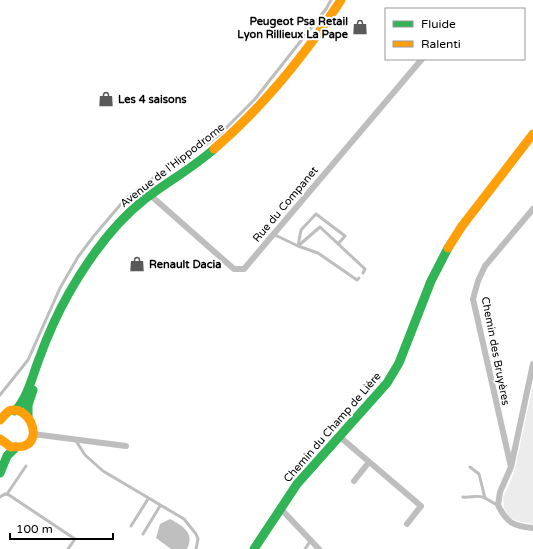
<svg xmlns="http://www.w3.org/2000/svg" width="533" height="549" viewBox="0 0 533 549" font-family="'Varela Round',sans-serif">
  <style>
    .green { fill: #ececec }
    .water { fill: #bfbfbf }
    .lines { fill: none; stroke-linecap: round; stroke-linejoin: round }
    .lane { stroke: #bebebe; stroke-width: 3 }
    .street { stroke: #bebebe; stroke-width: 6 }
    .fast { stroke: #30b455; stroke-width: 9 }
    .slow { stroke: #ff9f0a; stroke-width: 9 }
    .labels { text-anchor: middle; stroke-width: 4; stroke-linejoin: round; paint-order: stroke }
    .poi-label { font-size: 11px; font-weight: bold; fill: #000; stroke: #fff; text-anchor: start }
    .street-label { font-size: 11px; fill: #000; stroke: #fff }
  </style>
  <rect width="100%" height="100%" fill="#fff"/>
  <path class="green" d="M533,385V524L521,522L510,518L504,508L503,498L514,473Z"/>
  <path class="water" d="M170,519C183,526 195,533 187,549H171L156,538L160,524Z"/>
  <g class="lines">
    <path class="lane" d="M273,234L298,246L318,253L357,280L359,278
      M298,246L320,227L365,269L363,273
      M298,246L301,230L316,214L345,236L338,244
      M0,395L28,360L60,288L78,257L93,237L126,198L184,156L204,146L219,135L255,99L326,9L331,0
      M76,441L85,455L103,471L184,519L196,534L198,539L196,549
      M470,467L479,474L485,498
      M7,494L26,466
      M0,497L5,494L9,495L75,539L68,549
      M463,497C470,498 475,495 483,497C488,499 492,503 498,505
      M131,526L148,499
      M143,534L160,506
      M305,549L311,540"/>
    <path class="street" d="M150,195L234,269H244L422,59
      M533,364L511,467L500,492L498,505C507,523 513,526 533,528
      M33,434L126,446
      M340,437L421,506L407,524
      M511,467L473,299L478,281L485,266L533,209
      M354,481L369,462
      M280,508L319,549"/>
    <path class="fast" d="M15,411C28,397 32,377 39,359C47,337 57,314 69,293C89,258 113,224 145,199C167,182 193,168 214,149
      M28,416V405L33,390
      M0,473L7,456L16,447
      M254,549L297,484L387,383L399,363L431,281L448,248"/>
    <path class="slow" d="M214,149C264,106 305,55 341,0
      M448,248L462,226L533,134
      M0,420C3,417 6,413 9,411C28,404 44,439 24,446C20,447 15,447 11,447L0,439"/>
  </g>
  <defs>
    <symbol id="shop-bare" viewBox="-9 -9 18 18"><path d="M-5-2.5h2.3a2.7 3.5 0 0 1 5.4 0H5L5.5 6h-11ZM-1.5-2.5h3a1.5 2.3 0 0 0-3 0Z" fill="#595959" stroke="#fff" stroke-width="2.5" paint-order="stroke"/></symbol>
  </defs>
  <g fill-rule="evenodd">
    <use href="#shop-bare" x="349" y="16" width="22" height="22"/>
    <use href="#shop-bare" x="95" y="88" width="22" height="22"/>
    <use href="#shop-bare" x="126" y="253" width="22" height="22"/>
  </g>
  <g class="labels">
    <g class="poi-label">
      <text x="348" y="25" text-anchor="end">Peugeot Psa Retail<tspan x="348" dy="13">Lyon Rillieux La Pape</tspan></text>
      <text x="118" y="103">Les 4 saisons</text>
      <text x="149" y="268">Renault Dacia</text>
    </g>
    <g class="street-label">
      <text transform="translate(172 165) rotate(-38)" y="4">Avenue de l'Hippodrome</text>
      <text transform="translate(285 204) rotate(-50)" y="4">Rue du Companet</text>
      <text transform="translate(496 351) rotate(79)" y="4">Chemin des Bruyères</text>
      <text transform="translate(332 427) rotate(-49)" y="4">Chemin du Champ de Lière</text>
    </g>
  </g>
  <rect x="385" y="8" width="140" height="52" fill="#ffffff" stroke="#999999"/>
  <rect x="393" y="21" width="20" height="6" fill="#30b455" stroke="#999999"/>
  <text x="421" y="28" font-size="12" fill="#000000">Fluide</text>
  <rect x="393" y="41" width="20" height="6" fill="#ff9f0a" stroke="#999999"/>
  <text x="421" y="48" font-size="12" fill="#000000">Ralenti</text>
  <path d="M10 533v6h103v-6" fill="none" stroke="#000000" stroke-width="2"/>
  <text x="16" y="533" font-size="12" fill="#000000" stroke="#ffffff" stroke-width="3" paint-order="stroke">100 m</text>
</svg>
